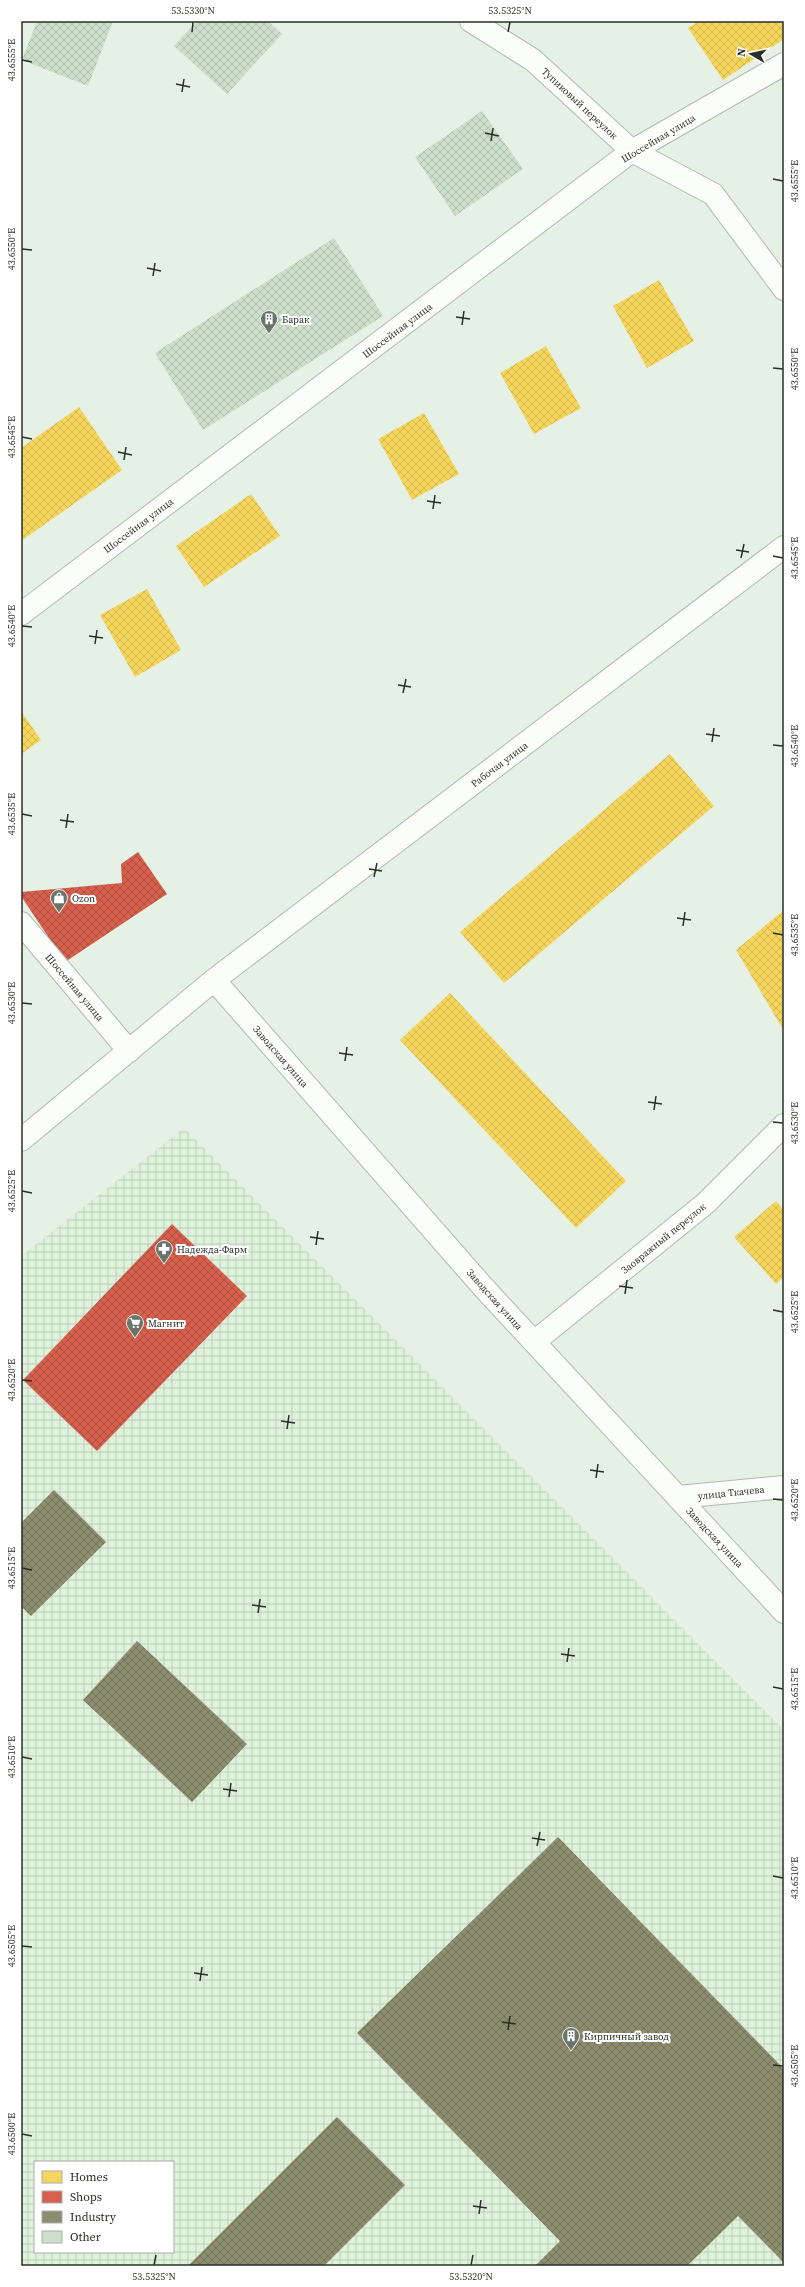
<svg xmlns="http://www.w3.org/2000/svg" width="805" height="2287" viewBox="0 0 805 2287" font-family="'Source Serif 4',serif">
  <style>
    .industrial { fill: url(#industrial-grid); fill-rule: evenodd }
    .homes { fill: url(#homes-cross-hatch) }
    .shops { fill: url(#shops-cross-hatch) }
    .industry { fill: url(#industry-cross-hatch) }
    .building { fill: url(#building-cross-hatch) }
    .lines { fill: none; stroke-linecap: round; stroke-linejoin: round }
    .street-casing { stroke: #b1b9b0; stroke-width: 24 }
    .secondary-casing { stroke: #b1b9b0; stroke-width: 24 }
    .street { stroke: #fbfdfb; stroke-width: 22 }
    .secondary { stroke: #fbfdfb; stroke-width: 22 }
    .ticks { fill: none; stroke: #293027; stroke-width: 1.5 }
    .labels { text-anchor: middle; stroke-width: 4; stroke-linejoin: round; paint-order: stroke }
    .street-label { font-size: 10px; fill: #293027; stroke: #fff }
    .poi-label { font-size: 10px; fill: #293027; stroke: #fff; text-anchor: start }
    .neatline { fill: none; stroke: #293027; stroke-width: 1.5 }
    .ticks-label { font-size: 10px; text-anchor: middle; fill: #293027 }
  </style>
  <defs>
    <pattern id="industrial-grid" width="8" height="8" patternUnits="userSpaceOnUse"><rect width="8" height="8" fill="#def1db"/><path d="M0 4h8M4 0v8" fill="none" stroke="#becfbc"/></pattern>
    <pattern id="homes-cross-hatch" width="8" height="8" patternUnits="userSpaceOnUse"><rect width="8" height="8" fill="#f6d55c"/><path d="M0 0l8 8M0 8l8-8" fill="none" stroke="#d3b750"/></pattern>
    <pattern id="shops-cross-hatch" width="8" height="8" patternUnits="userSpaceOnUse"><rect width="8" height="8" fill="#d6604d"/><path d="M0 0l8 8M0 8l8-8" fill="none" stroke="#ae5040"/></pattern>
    <pattern id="industry-cross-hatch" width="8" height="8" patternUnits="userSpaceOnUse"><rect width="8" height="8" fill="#8c8c6e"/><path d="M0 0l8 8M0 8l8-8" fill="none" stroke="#72735a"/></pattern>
    <pattern id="building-cross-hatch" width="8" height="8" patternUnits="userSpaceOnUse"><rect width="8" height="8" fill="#cddfcb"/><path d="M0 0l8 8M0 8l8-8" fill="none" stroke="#b0c0ae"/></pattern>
  </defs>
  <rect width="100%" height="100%" fill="#e6f1e5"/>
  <path class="industrial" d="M184,1128L784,1730V2266H21V1256ZM35,2162H173V2252H35Z"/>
  <path class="homes" d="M699,21H784V39L723,80L688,28Z
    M659,280L694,341L647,368L613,306Z
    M546,346L581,408L534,434L500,373Z
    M79,407L122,470L21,541V448Z
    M424,413L459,474L412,500L378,439Z
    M251,494L280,536L204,587L176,546Z
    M147,589L181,650L135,677L100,615Z
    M21,711L41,740L21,754Z
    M670,754L714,806L504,983L460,932Z
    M784,910V1031L736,950Z
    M450,993L626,1181L576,1228L400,1040Z
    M776,1201L784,1210V1277L776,1284L734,1237Z"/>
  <path class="shops" d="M138,852L167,894L65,962L21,896V892L122,883L121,864Z
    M172,1224L247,1296L97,1451L23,1380Z"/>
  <path class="industry" d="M54,1490L106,1542L31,1616L21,1606V1523Z
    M137,1641L247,1744L192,1802L83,1700Z
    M558,1837L784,2069V2263L738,2216L687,2266H535L560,2241L357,2033Z
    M337,2117L405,2185L324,2266H188Z"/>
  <path class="building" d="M37,21H113L88,86L22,60Z
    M197,21H268L282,34L227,94L174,46Z
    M482,111L523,169L455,216L415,157Z
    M334,238L383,316L203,430L155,353Z"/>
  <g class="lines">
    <defs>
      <path id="street" d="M471,21L533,60L632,151L713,194L784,289
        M21,614L632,151L784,64
        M21,923L129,1051
        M214,980L484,1288L784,1612
        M534,1342L706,1203L784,1125
        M678,1497L784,1487"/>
      <path id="secondary" d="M21,1140L214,980L784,547"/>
    </defs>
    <use href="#street" class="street-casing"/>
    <use href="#secondary" class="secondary-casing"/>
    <use href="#street" class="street"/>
    <use href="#secondary" class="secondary"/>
  </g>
  <path class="ticks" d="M192,32L193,22M508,32L510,22M22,60L32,62M176,84L190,87M182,92L184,79M485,133L499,136M491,141L493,128M773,179L783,181M22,249L32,250M147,268L161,271M153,276L155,263M456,317L470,319M462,325L464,311M773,368L783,369M22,437L32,439M118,452L132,455M124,460L126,447M427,501L441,503M433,509L435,495M736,550L749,552M773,556L783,558M741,558L744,544M22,626L32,627M89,636L103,638M95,644L97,630M398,685L411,687M403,693L406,679M706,734L720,736M712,742L714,728M773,745L783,746M22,814L32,816M60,820L74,822M66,828L68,814M369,869L382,871M374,877L377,863M677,918L691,920M683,926L685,912M773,933L783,935M22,1003L32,1004M339,1053L353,1055M345,1061L347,1047M648,1102L662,1104M654,1110L656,1096M773,1122L783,1123M22,1191L32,1193M310,1237L324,1239M316,1245L318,1231M619,1286L633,1288M625,1294L627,1280M773,1310L783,1312M22,1380L32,1381M281,1421L295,1423M287,1429L289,1415M590,1470L604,1472M596,1478L598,1464M773,1499L783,1500M22,1568L32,1570M252,1605L266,1607M258,1613L260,1599M561,1654L575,1656M567,1662L569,1648M773,1687L783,1689M22,1757L32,1759M223,1789L237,1791M229,1797L231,1783M532,1838L545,1840M537,1846L540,1832M773,1876L783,1878M22,1946L32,1947M194,1973L208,1975M200,1981L202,1967M502,2022L516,2024M508,2030L510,2016M773,2065L783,2066M22,2134L32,2136M473,2206L487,2208M479,2214L481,2200M154,2265L156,2255M471,2265L473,2255"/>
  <defs>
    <symbol id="building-pin" viewBox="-11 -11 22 30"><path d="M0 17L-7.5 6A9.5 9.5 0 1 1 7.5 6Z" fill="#6b746a" stroke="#fff"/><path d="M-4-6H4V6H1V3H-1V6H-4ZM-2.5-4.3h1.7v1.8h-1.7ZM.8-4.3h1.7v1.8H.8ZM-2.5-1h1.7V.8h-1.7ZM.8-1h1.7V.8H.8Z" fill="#fff"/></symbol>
    <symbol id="shop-pin" viewBox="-11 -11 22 30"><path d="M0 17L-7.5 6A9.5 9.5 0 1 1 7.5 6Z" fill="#6b746a" stroke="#fff"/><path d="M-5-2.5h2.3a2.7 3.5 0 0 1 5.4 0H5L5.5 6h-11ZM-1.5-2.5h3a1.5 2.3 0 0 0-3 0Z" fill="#fff"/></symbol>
    <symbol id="pharmacy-pin" viewBox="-11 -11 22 30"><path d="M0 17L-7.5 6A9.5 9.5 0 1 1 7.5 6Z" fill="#6b746a" stroke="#fff"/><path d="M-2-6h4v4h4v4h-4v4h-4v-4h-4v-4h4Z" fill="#fff"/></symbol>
    <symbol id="supermarket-pin" viewBox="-11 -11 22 30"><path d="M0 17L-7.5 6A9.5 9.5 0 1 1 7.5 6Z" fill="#6b746a" stroke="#fff"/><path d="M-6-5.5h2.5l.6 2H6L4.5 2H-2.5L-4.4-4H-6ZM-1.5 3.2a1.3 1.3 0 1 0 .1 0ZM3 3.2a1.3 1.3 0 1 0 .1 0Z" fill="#fff"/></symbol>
  </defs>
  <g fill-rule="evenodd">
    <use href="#building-pin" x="259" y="309" width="20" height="27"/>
    <use href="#shop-pin" x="49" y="888" width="20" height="27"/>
    <use href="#pharmacy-pin" x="154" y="1239" width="20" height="27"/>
    <use href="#supermarket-pin" x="125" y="1313" width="20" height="27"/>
    <use href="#building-pin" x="561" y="2026" width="20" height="27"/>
  </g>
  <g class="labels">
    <g class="street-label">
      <text transform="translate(580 103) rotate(43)" y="4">Тупиковый переулок</text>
      <text transform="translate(658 138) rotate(-31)" y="4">Шоссейная улица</text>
      <text transform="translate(397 330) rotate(-37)" y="4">Шоссейная улица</text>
      <text transform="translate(138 525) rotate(-37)" y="4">Шоссейная улица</text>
      <text transform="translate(499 764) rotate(-37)" y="4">Рабочая улица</text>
      <text transform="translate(75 987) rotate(50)" y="4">Шоссейная улица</text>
      <text transform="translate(281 1056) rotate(49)" y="4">Заводская улица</text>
      <text transform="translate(663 1238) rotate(-39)" y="4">Заовражный переулок</text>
      <text transform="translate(495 1299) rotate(48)" y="4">Заводская улица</text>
      <text transform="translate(731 1492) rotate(-6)" y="4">улица Ткачева</text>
      <text transform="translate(715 1537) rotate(47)" y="4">Заводская улица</text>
    </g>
    <g class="poi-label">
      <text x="282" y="323">Барак</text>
      <text x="72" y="902">Ozon</text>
      <text x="177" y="1253">Надежда-Фарм</text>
      <text x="148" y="1327">Магнит</text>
      <text x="584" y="2040">Кирпичный завод</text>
    </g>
  </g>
  <rect width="805" height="2287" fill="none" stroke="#ffffff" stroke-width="44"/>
  <rect x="34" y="2161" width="140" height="92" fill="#ffffff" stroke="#a9aca9"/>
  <rect x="42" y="2171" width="20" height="12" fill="#f6d55c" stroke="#a9aca9"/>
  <text x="70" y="2181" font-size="12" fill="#293027">Homes</text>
  <rect x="42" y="2191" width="20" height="12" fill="#d6604d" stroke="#a9aca9"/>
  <text x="70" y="2201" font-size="12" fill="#293027">Shops</text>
  <rect x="42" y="2211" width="20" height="12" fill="#8c8c6e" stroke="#a9aca9"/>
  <text x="70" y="2221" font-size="12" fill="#293027">Industry</text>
  <rect x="42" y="2231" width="20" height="12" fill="#cddfcb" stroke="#a9aca9"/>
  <text x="70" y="2241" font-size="12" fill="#293027">Other</text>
  <g transform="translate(751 54) rotate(279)" stroke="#ffffff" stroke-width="3" paint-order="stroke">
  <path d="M0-3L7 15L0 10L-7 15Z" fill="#293027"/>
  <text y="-6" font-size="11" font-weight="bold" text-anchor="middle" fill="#293027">N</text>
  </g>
  <rect x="22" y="22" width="761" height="2243" class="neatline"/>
  <g class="ticks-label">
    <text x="193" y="14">53.5330°N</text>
    <text x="510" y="14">53.5325°N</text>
    <text transform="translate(11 60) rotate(-90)" y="4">43.6555°E</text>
    <text transform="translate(794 181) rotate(-90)" y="4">43.6555°E</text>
    <text transform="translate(11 249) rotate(-90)" y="4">43.6550°E</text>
    <text transform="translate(794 369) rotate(-90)" y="4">43.6550°E</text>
    <text transform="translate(11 437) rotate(-90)" y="4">43.6545°E</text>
    <text transform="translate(794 558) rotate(-90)" y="4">43.6545°E</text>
    <text transform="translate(11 626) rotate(-90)" y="4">43.6540°E</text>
    <text transform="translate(794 746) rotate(-90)" y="4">43.6540°E</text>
    <text transform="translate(11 814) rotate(-90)" y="4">43.6535°E</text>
    <text transform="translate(794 935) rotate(-90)" y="4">43.6535°E</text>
    <text transform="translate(11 1003) rotate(-90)" y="4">43.6530°E</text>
    <text transform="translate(794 1123) rotate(-90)" y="4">43.6530°E</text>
    <text transform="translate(11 1191) rotate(-90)" y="4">43.6525°E</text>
    <text transform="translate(794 1312) rotate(-90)" y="4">43.6525°E</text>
    <text transform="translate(11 1380) rotate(-90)" y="4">43.6520°E</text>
    <text transform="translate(794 1500) rotate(-90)" y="4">43.6520°E</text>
    <text transform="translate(11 1568) rotate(-90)" y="4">43.6515°E</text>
    <text transform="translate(794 1689) rotate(-90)" y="4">43.6515°E</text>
    <text transform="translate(11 1757) rotate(-90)" y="4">43.6510°E</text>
    <text transform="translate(794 1878) rotate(-90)" y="4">43.6510°E</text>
    <text transform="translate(11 1946) rotate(-90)" y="4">43.6505°E</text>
    <text transform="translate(794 2066) rotate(-90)" y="4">43.6505°E</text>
    <text transform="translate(11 2134) rotate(-90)" y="4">43.6500°E</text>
    <text x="154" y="2280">53.5325°N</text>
    <text x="471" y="2280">53.5320°N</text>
  </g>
</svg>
